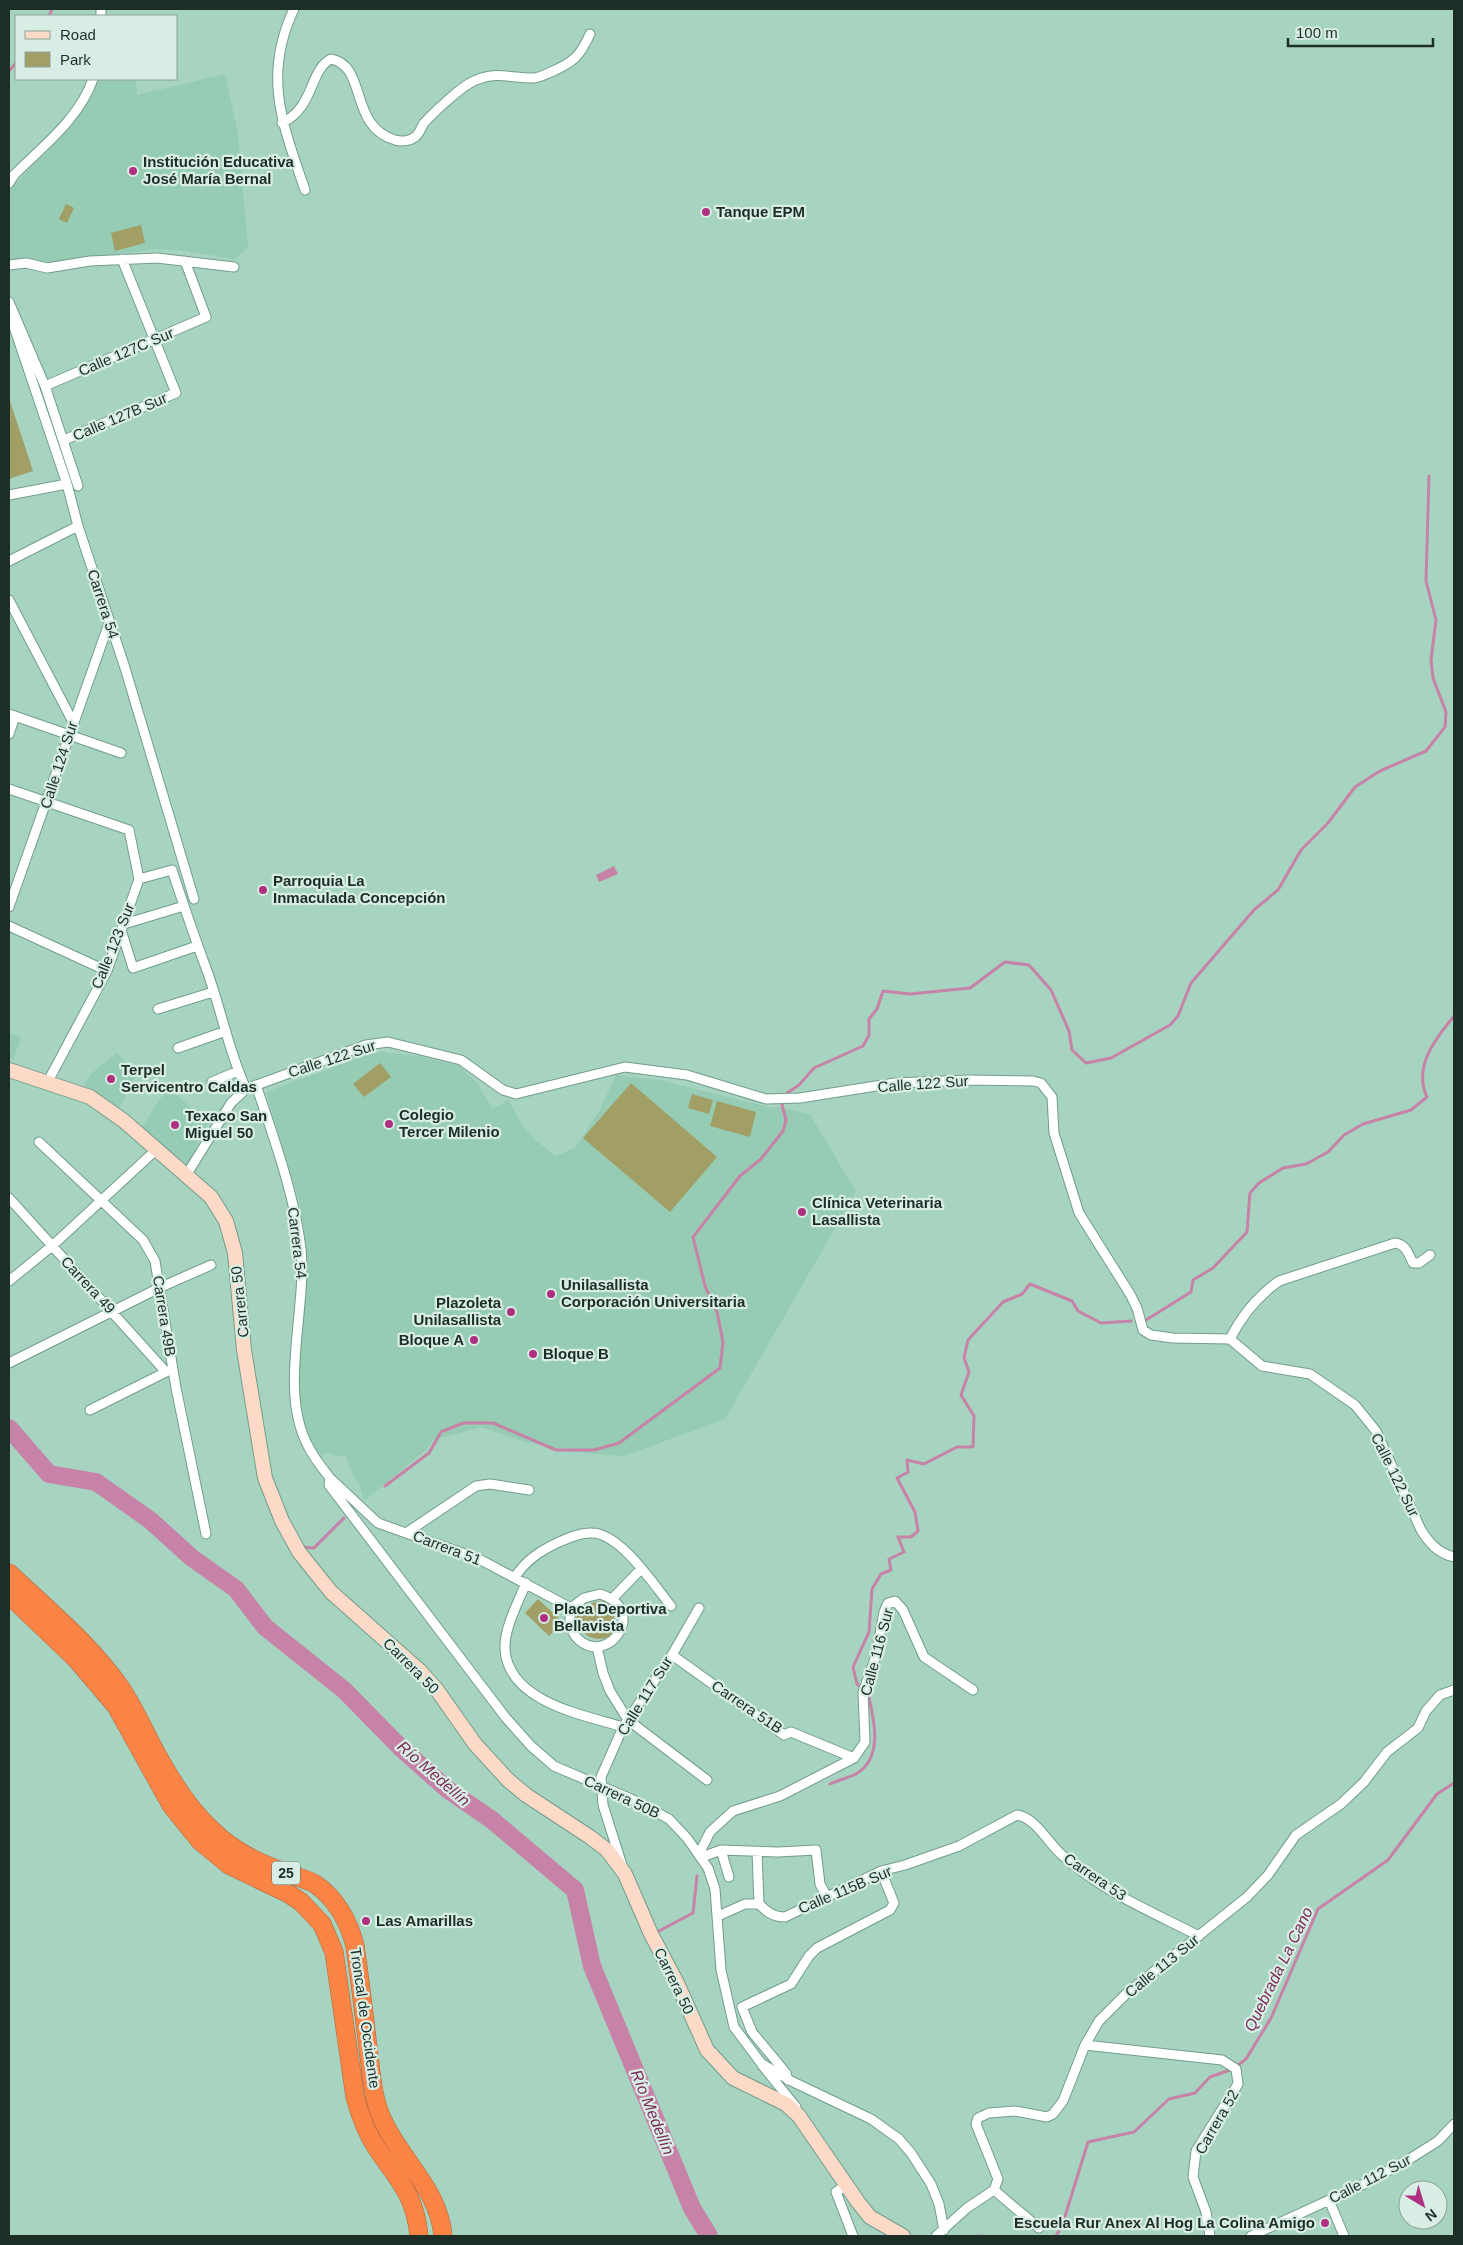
<svg xmlns="http://www.w3.org/2000/svg" width="1463" height="2245" viewBox="0 0 1463 2245" font-family="Helvetica,sans-serif">
  <style>
    .built { fill: #96cbb4 }
    .green { fill: #a19f66 }
    .water { fill: #c782a7 }
    .lines { fill: none; stroke-linecap: round; stroke-linejoin: round }
    .stream { stroke: #c782a7; stroke-width: 3 }
    .river { stroke: #c782a7; stroke-width: 18 }
    .street-casing { stroke: #729d8b; stroke-width: 11 }
    .secondary-casing { stroke: #729d8b; stroke-width: 16 }
    .highway-casing { stroke: #ac663b; stroke-width: 19 }
    .street { stroke: #fff; stroke-width: 9 }
    .secondary { stroke: #fddac8; stroke-width: 14 }
    .highway { stroke: #f98446; stroke-width: 18 }
    .poi-dot { fill: #af3080; stroke: #d8eee4; stroke-width: 2 }
    .labels { text-anchor: middle; stroke-width: 4.5; stroke-linejoin: round; paint-order: stroke }
    .shield { fill: #d8eee4; stroke: #556860; stroke-width: 1 }
    .shield-label { font-size: 14px; font-weight: bold; fill: #1d2e27 }
    .poi-label { font-size: 15px; font-weight: bold; fill: #1d2e27; stroke: #d8eee4; text-anchor: start }
    .street-label { font-size: 15px; fill: #1d2e27; stroke: #d8eee4 }
    .water-label { font-size: 16px; font-style: italic; fill: #7c2a5b; stroke: #d8eee4 }
  </style>
  <rect width="100%" height="100%" fill="#a7d4c0"/>
  <path class="built" d="M225,74L238,134L248,248L234,259L185,251L157,249L61,261L9,262V191L84,109L98,79H136L137,95Z
    M9,1033L21,1037L13,1060L9,1058Z
    M381,1052L418,1056L460,1066L477,1083L493,1109L508,1100L523,1126L534,1139L556,1156L576,1147L599,1111L616,1075L659,1080L769,1107H779L810,1114L856,1192L725,1419L624,1456L585,1453L525,1442L482,1427L433,1440L426,1450L364,1501L358,1481L356,1482L345,1455L337,1456L326,1452L322,1455L315,1451L305,1429L297,1382L307,1282L306,1246L300,1205L266,1092L367,1055Z
    M117,1053L139,1074L125,1088V1099L119,1107L84,1085L93,1072Z
    M168,1087L208,1123L187,1165L142,1127Z"/>
  <path class="green" d="M66,204L74,208L67,223L59,219Z
    M141,225L145,243L115,251L111,233Z
    M9,398L33,471L9,479Z
    M380,1063L391,1077L364,1097L353,1084Z
    M631,1083L717,1157L670,1212L583,1138Z
    M692,1094L713,1100L709,1114L688,1108Z
    M717,1101L756,1112L750,1137L710,1126Z
    M538,1599L563,1622L549,1636L525,1613Z
    M598,1601H608L613,1606L615,1624L610,1636C593,1645 578,1632 573,1615L579,1608Z"/>
  <path class="water" d="M614,866L618,874L599,882L596,875Z"/>
  <g class="lines">
    <path class="stream" d="M49,16L52,9
      M9,71L16,63
      M1146,1320L1191,1292L1193,1280L1213,1268L1247,1232L1250,1193L1259,1183L1283,1168L1306,1164L1328,1152L1344,1135L1363,1124L1411,1110L1427,1097C1413,1067 1435,1039 1454,1016
      M385,1486L429,1453L441,1432L463,1423H493L556,1450H594L619,1443L720,1368L723,1342L717,1312L705,1286L693,1237L740,1176L761,1159L783,1131L786,1120L782,1105L787,1093L799,1085L814,1068L863,1046L869,1035V1019L877,1009L883,991L910,994L970,988L1005,962L1029,965L1051,990L1069,1031L1072,1050L1086,1063L1111,1058L1170,1025L1178,1016L1191,983L1254,910L1278,890L1301,850L1328,823L1355,787L1380,771L1426,751L1445,727L1446,712L1433,678L1431,660L1436,620L1426,581L1429,476
      M302,1547L314,1548L344,1518
      M862,1688L857,1684L853,1667L869,1632L872,1589L881,1574L891,1570L889,1559L904,1552L898,1537H911L918,1531L915,1512L897,1478L908,1472L907,1460L924,1464L957,1447H973L974,1416L961,1395L969,1372L964,1358L968,1340L1003,1302L1022,1294L1030,1284L1072,1301L1078,1311L1101,1323L1131,1321
      M830,1784C838,1780 848,1778 856,1774C884,1758 874,1719 868,1693
      M659,1931L693,1913L697,1876
      M977,2236H982
      M1056,2236L1062,2226L1088,2142L1134,2132L1169,2099L1195,2093L1210,2077L1233,2069L1246,2059L1271,2018L1318,1909L1388,1860L1437,1794L1454,1783"/>
    <path class="river" d="M9,1428L49,1474L96,1482L150,1520L192,1558L236,1589L265,1627L344,1690L401,1748L447,1789L492,1820L575,1890L592,1966L692,2208L709,2236"/>
    <defs>
      <path id="street" d="M101,9V16
        M294,9C262,76 283,125 305,190
        M282,123C315,107 309,70 331,59C368,66 348,126 395,140C402,142 411,141 416,136C420,133 421,127 424,123C433,113 459,89 470,83C494,70 508,78 533,78C539,78 546,74 551,72C574,62 580,56 590,34
        M9,183L14,175C43,146 79,119 93,79
        M9,265L26,263L47,268L90,261L157,258L234,267
        M9,302L45,386L78,486
        M9,312L67,484L78,526L125,668L194,899
        M45,386L206,317L185,261
        M64,440L176,393L122,259
        M9,495L67,484
        M9,561L78,526
        M9,600L73,722
        M9,714L121,753
        M9,734L15,716
        M9,789L129,830L139,879L107,971L47,1083
        M139,879L172,870C183,903 194,936 206,968C221,1008 228,1050 246,1089
        M9,907L109,623
        M124,924L184,906
        M9,926L107,971
        M121,930L133,968L197,946
        M158,1009L213,992
        M178,1048L226,1031
        M212,1082L238,1071
        M256,1085C273,1135 295,1197 301,1249C307,1309 279,1389 307,1444C313,1457 322,1468 330,1478L329,1485L506,1718L531,1746L554,1766L631,1799L656,1812L669,1819L687,1838L708,1868L715,1889L721,1970L734,2027L761,2063L789,2080L871,2119L899,2139L911,2153L931,2184L939,2204L944,2230
        M39,1142L143,1240L155,1261L176,1388L206,1534
        M187,1174L231,1103L246,1089L366,1045L388,1042L461,1060L503,1090L516,1094L625,1067L687,1075L766,1099L800,1098L895,1083L967,1080L1033,1081L1041,1083L1052,1097L1054,1133L1079,1213L1130,1294L1137,1308L1143,1330L1151,1335L1173,1338L1230,1339L1262,1366L1310,1374L1355,1405L1376,1431L1421,1530C1430,1544 1438,1553 1454,1557
        M9,1198L166,1372
        M9,1281L52,1246L157,1149
        M1230,1339C1242,1315 1258,1296 1279,1281L1395,1243C1406,1244 1409,1255 1413,1263H1419L1430,1255
        M9,1363L159,1288L211,1265
        M90,1410L170,1370
        M330,1478L378,1523L479,1559L571,1608
        M406,1533L476,1486L490,1484L529,1490
        M515,1577C526,1560 540,1551 559,1542C568,1538 581,1532 592,1533C620,1533 654,1585 671,1606
        M526,1583C518,1603 504,1628 505,1649C508,1702 584,1715 623,1727
        M600,1594C649,1609 609,1666 579,1640C569,1631 569,1621 571,1608L584,1598Z
        M613,1598L641,1569
        M597,1647L603,1673L610,1691L628,1720L707,1780
        M672,1655L784,1735L791,1732L854,1758
        M721,1850L729,1877
        M757,1851L759,1904
        M699,1854L710,1832L733,1811L780,1796L854,1758L865,1742L863,1692L876,1656L884,1612L888,1603L895,1601L903,1610L924,1657L973,1690
        M702,1857L721,1850L778,1852L816,1850L820,1884L827,1897
        M622,1865L603,1805L601,1777L623,1727L672,1655L699,1608
        M718,1916L745,1904H759C767,1912 773,1917 785,1917L881,1871L905,1865L959,1846L1017,1815C1036,1818 1048,1843 1062,1855C1101,1891 1152,1912 1199,1936
        M1085,2045L1222,2060L1236,2069L1238,2084L1196,2151L1193,2177L1206,2212L1210,2236
        M762,2065L796,2107
        M788,2080L786,2073L752,2032L742,2007L791,1984L809,1956L817,1948L890,1910L894,1903L881,1871
        M846,2185L836,2192L853,2236
        M994,2190L1039,2228
        M1329,2200L1344,2236
        M936,2236L967,2208L994,2190L998,2179L976,2124L978,2118L989,2113L1015,2111L1047,2117L1053,2114L1063,2101L1085,2045L1099,2021L1127,1993L1247,1897L1268,1875L1296,1835L1341,1804L1364,1782L1387,1752L1418,1728L1426,1711L1440,1695L1454,1690
        M1251,2236L1362,2185L1411,2158L1438,2141L1454,2124"/>
      <path id="secondary" d="M9,1070L90,1097L124,1121L211,1197L226,1221L235,1253L244,1350L265,1478L282,1521L299,1552L331,1592L420,1671L437,1690L475,1744L508,1780L526,1795L590,1837L607,1850L625,1874L651,1934L677,1983L707,2050L733,2078L786,2104L799,2116L858,2202L870,2217L903,2236"/>
      <path id="highway" d="M9,1573C47,1609 90,1644 120,1687C136,1710 146,1736 160,1760C174,1785 191,1811 212,1830C232,1850 260,1864 287,1873C296,1877 307,1879 315,1884C336,1898 349,1922 355,1946C360,1980 364,2014 368,2048C371,2070 372,2095 381,2116C398,2158 439,2188 443,2236
        M9,1595L77,1660L116,1706L171,1805L200,1841L229,1865L289,1894L301,1902L322,1924L334,1952L355,2097C360,2115 366,2132 376,2147C398,2180 415,2194 419,2236"/>
    </defs>
    <use href="#street" class="street-casing"/>
    <use href="#secondary" class="secondary-casing"/>
    <use href="#highway" class="highway-casing"/>
    <use href="#street" class="street"/>
    <use href="#secondary" class="secondary"/>
    <use href="#highway" class="highway"/>
  </g>
  <g class="poi-dot">
    <circle cx="133" cy="171" r="5"/>
    <circle cx="706" cy="212" r="5"/>
    <circle cx="263" cy="890" r="5"/>
    <circle cx="111" cy="1079" r="5"/>
    <circle cx="389" cy="1124" r="5"/>
    <circle cx="175" cy="1125" r="5"/>
    <circle cx="802" cy="1212" r="5"/>
    <circle cx="551" cy="1294" r="5"/>
    <circle cx="511" cy="1312" r="5"/>
    <circle cx="474" cy="1340" r="5"/>
    <circle cx="533" cy="1354" r="5"/>
    <circle cx="544" cy="1618" r="5"/>
    <circle cx="366" cy="1921" r="5"/>
    <circle cx="1325" cy="2223" r="5"/>
  </g>
  <g class="labels">
    <rect class="shield" x="272" y="1861.5" width="28" height="23" rx="4"/>
    <g class="shield-label">
      <text x="286" y="1878">25</text>
    </g>
    <g class="poi-label">
      <text x="143" y="167">Institución Educativa<tspan x="143" dy="17">José María Bernal</tspan></text>
      <text x="716" y="217">Tanque EPM</text>
      <text x="273" y="886">Parroquia La<tspan x="273" dy="17">Inmaculada Concepción</tspan></text>
      <text x="121" y="1075">Terpel<tspan x="121" dy="17">Servicentro Caldas</tspan></text>
      <text x="399" y="1120">Colegio<tspan x="399" dy="17">Tercer Milenio</tspan></text>
      <text x="185" y="1121">Texaco San<tspan x="185" dy="17">Miguel 50</tspan></text>
      <text x="812" y="1208">Clínica Veterinaria<tspan x="812" dy="17">Lasallista</tspan></text>
      <text x="561" y="1290">Unilasallista<tspan x="561" dy="17">Corporación Universitaria</tspan></text>
      <text x="501" y="1308" text-anchor="end">Plazoleta<tspan x="501" dy="17">Unilasallista</tspan></text>
      <text x="464" y="1345" text-anchor="end">Bloque A</text>
      <text x="543" y="1359">Bloque B</text>
      <text x="554" y="1614">Placa Deportiva<tspan x="554" dy="17">Bellavista</tspan></text>
      <text x="376" y="1926">Las Amarillas</text>
      <text x="1315" y="2228" text-anchor="end">Escuela Rur Anex Al Hog La Colina Amigo</text>
    </g>
    <g class="street-label">
      <text transform="translate(126 352) rotate(-23)" y="5">Calle 127C Sur</text>
      <text transform="translate(120 417) rotate(-23)" y="5">Calle 127B Sur</text>
      <text transform="translate(103 604) rotate(72)" y="5">Carrera 54</text>
      <text transform="translate(59 765) rotate(-72)" y="5">Calle 124 Sur</text>
      <text transform="translate(113 946) rotate(-68)" y="5">Calle 123 Sur</text>
      <text transform="translate(332 1059) rotate(-18)" y="5">Calle 122 Sur</text>
      <text transform="translate(923 1084) rotate(-4)" y="5">Calle 122 Sur</text>
      <text transform="translate(297 1243) rotate(83)" y="5">Carrera 54</text>
      <text transform="translate(88 1285) rotate(47)" y="5">Carrera 49</text>
      <text transform="translate(240 1302) rotate(-96)" y="5">Carrera 50</text>
      <text transform="translate(164 1316) rotate(81)" y="5">Carrera 49B</text>
      <text transform="translate(1395 1475) rotate(64)" y="5">Calle 122 Sur</text>
      <text transform="translate(447 1548) rotate(21)" y="5">Carrera 51</text>
      <text transform="translate(877 1652) rotate(-75)" y="5">Calle 116 Sur</text>
      <text transform="translate(411 1666) rotate(45)" y="5">Carrera 50</text>
      <text transform="translate(645 1696) rotate(-58)" y="5">Calle 117 Sur</text>
      <text transform="translate(747 1707) rotate(34)" y="5">Carrera 51B</text>
      <text transform="translate(622 1797) rotate(25)" y="5">Carrera 50B</text>
      <text transform="translate(1095 1877) rotate(34)" y="5">Carrera 53</text>
      <text transform="translate(845 1890) rotate(-23)" y="5">Calle 115B Sur</text>
      <text transform="translate(1162 1966) rotate(-39)" y="5">Calle 113 Sur</text>
      <text transform="translate(674 1981) rotate(64)" y="5">Carrera 50</text>
      <text transform="translate(365 2018) rotate(82)" y="5">Troncal de Occidente</text>
      <text transform="translate(1217 2122) rotate(-60)" y="5">Carrera 52</text>
      <text transform="translate(1370 2179) rotate(-27)" y="5">Calle 112 Sur</text>
    </g>
    <g class="water-label">
      <text transform="translate(434 1773) rotate(41)" y="6">Río Medellín</text>
      <text transform="translate(1278 1969) rotate(-64)" y="6">Quebrada La Cano</text>
      <text transform="translate(653 2112) rotate(68)" y="6">Río Medellín</text>
    </g>
  </g>
  <rect width="1463" height="2245" fill="none" stroke="#1d2e27" stroke-width="20"/>
  <rect x="15" y="15" width="162" height="65" fill="#d8eee4" stroke="#8da198"/>
  <rect x="25" y="31" width="25" height="8" fill="#fddac8" stroke="#8da198"/>
  <text x="60" y="40" font-size="15" fill="#1d2e27">Road</text>
  <rect x="25" y="52" width="25" height="15" fill="#a19f66" stroke="#8da198"/>
  <text x="60" y="65" font-size="15" fill="#1d2e27">Park</text>
  <g transform="translate(1423 2205) rotate(142)"><circle r="24" fill="#d8eee4" stroke="#8da198"/>
  <path d="M0-4L9 19L0 12L-9 19Z" fill="#af3080"/>
  <text y="-8" font-size="14" font-weight="bold" text-anchor="middle" fill="#1d2e27">N</text>
  </g>
  <path d="M1288 38v8h145v-8" fill="none" stroke="#1d2e27" stroke-width="2.5"/>
  <text x="1296" y="38" font-size="15" fill="#1d2e27" stroke="#d8eee4" stroke-width="4" paint-order="stroke">100 m</text>
</svg>
